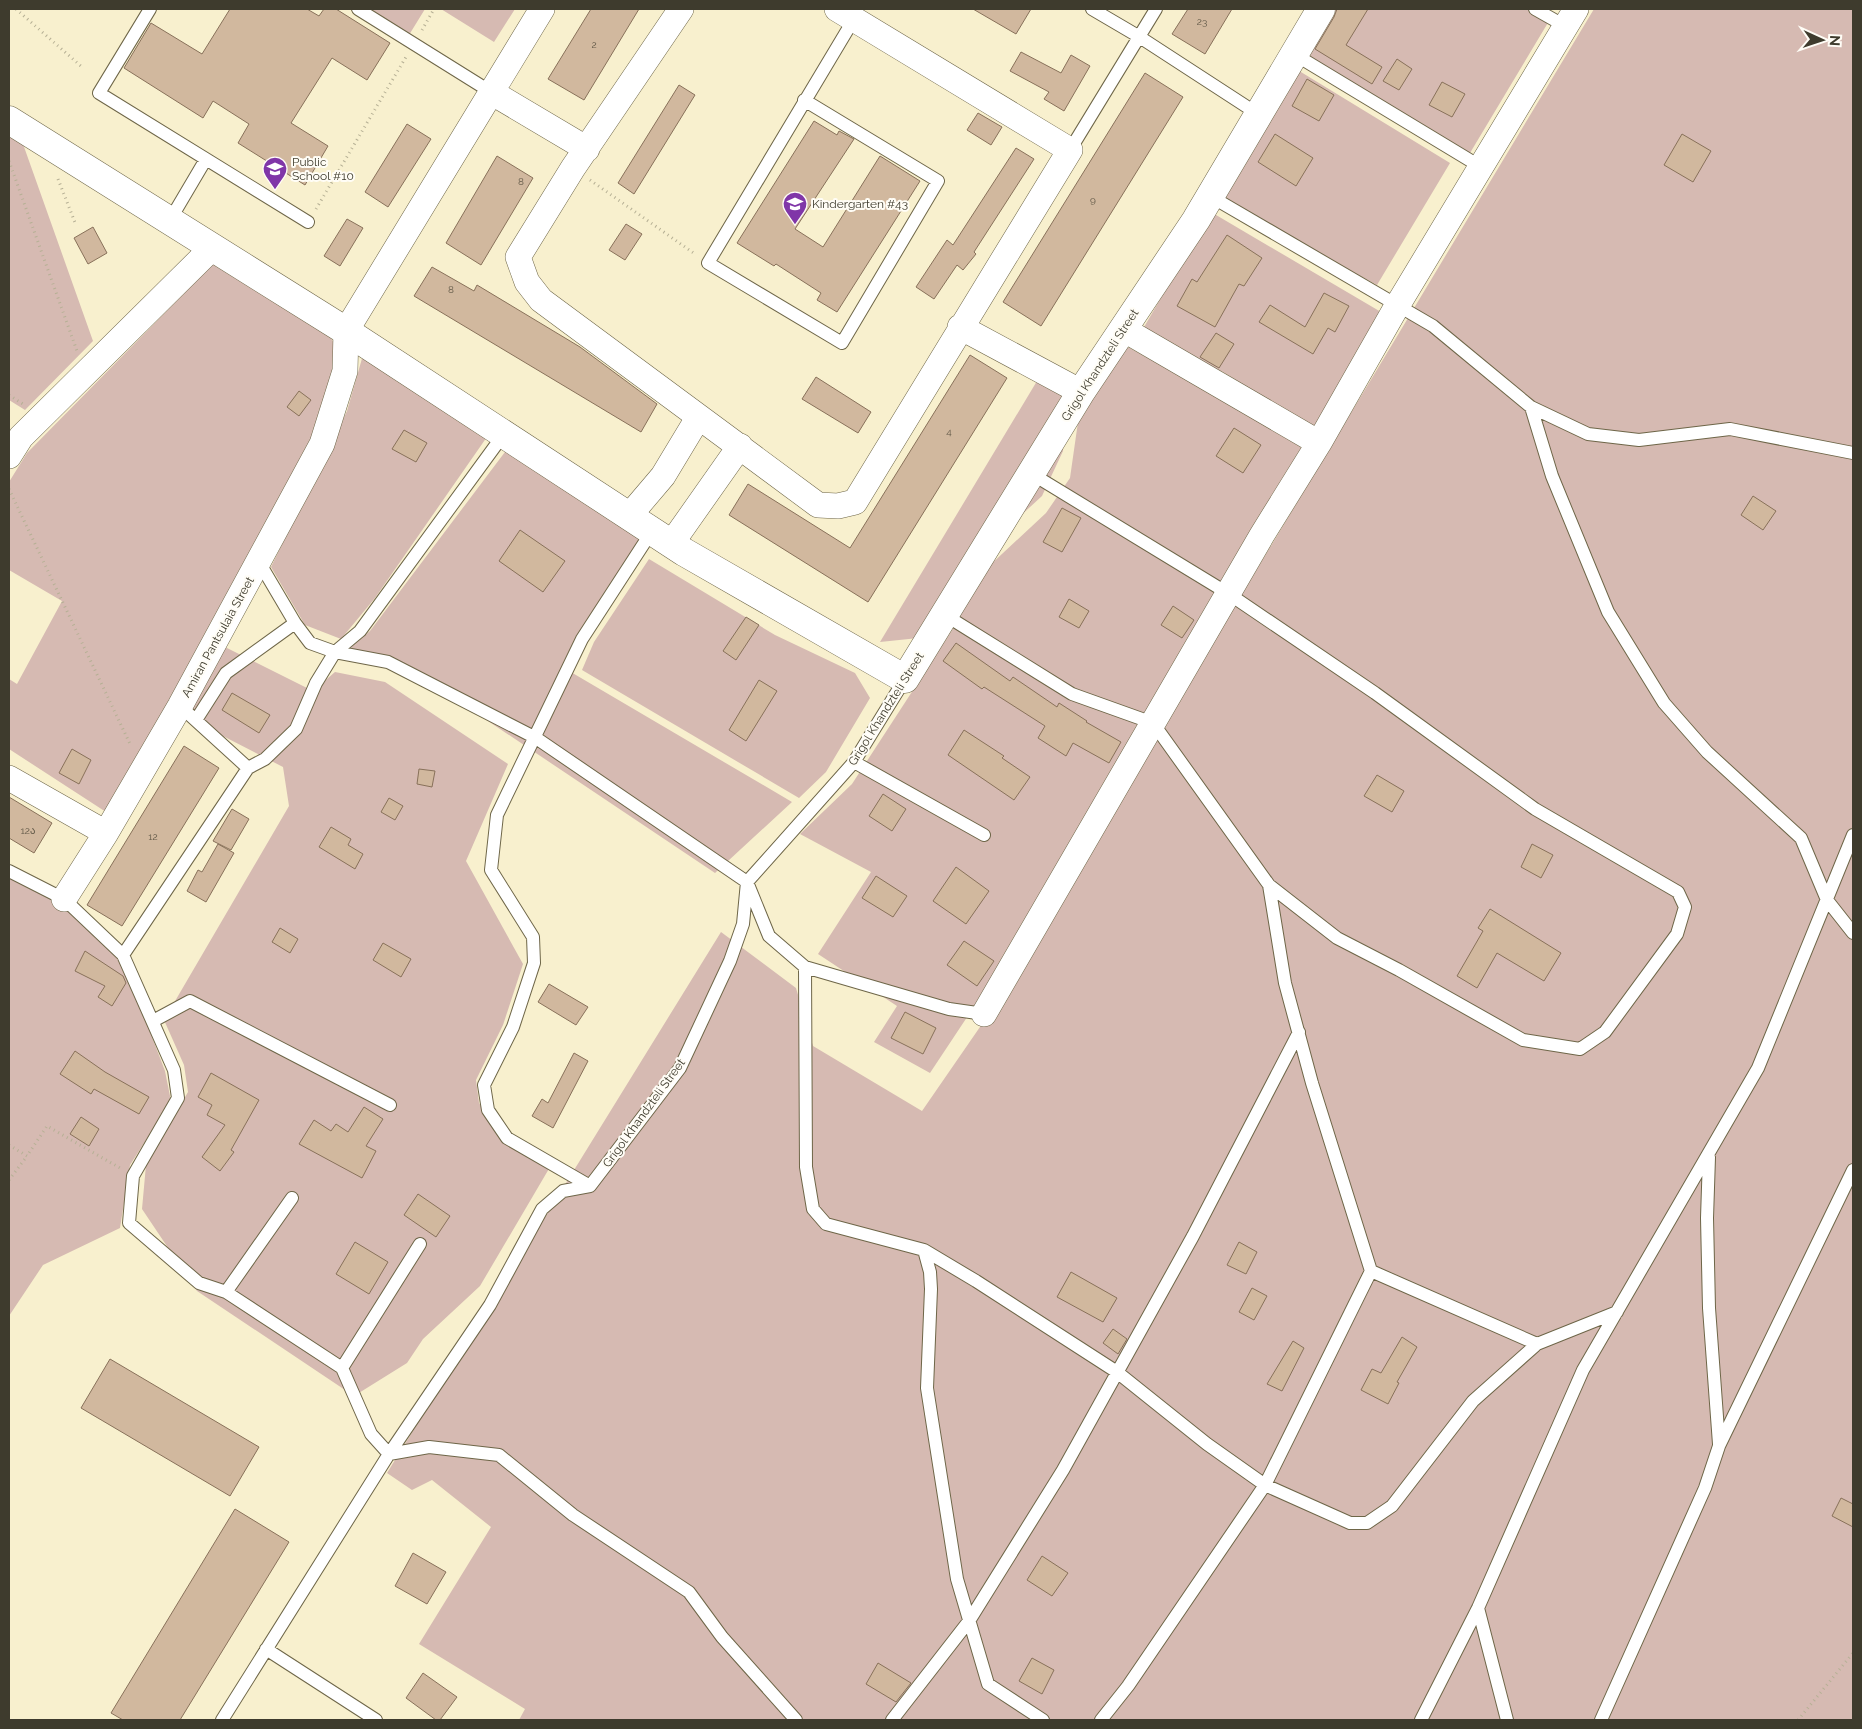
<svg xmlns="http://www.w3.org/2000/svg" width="1862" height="1729" viewBox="0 0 1862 1729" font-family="Raleway,'Noto Sans Georgian',sans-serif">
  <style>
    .green { fill: #d6bab2 }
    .building { fill: #d1b89e; stroke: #88715a }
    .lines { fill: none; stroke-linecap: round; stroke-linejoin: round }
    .lane-casing { stroke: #6e6648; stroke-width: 14 }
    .street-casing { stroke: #6e6648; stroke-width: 26 }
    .secondary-casing { stroke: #6e6648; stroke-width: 29 }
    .path { stroke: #b6b095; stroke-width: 3; stroke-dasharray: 1 4; stroke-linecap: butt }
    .lane { stroke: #fff; stroke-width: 12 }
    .street { stroke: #fff; stroke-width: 25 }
    .secondary { stroke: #fff; stroke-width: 28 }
    .labels { text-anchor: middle; stroke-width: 4; stroke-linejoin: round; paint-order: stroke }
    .number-label { font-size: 10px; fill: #635a49 }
    .poi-label { font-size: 12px; fill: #3e3b2d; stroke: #fffdf6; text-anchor: start }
    .street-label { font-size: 12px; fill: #3e3b2d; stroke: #fffdf6 }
  </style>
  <rect width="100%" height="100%" fill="#f8f0ce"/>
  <path class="green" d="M371,9H425L409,35Z
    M441,9H515L494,42Z
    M1331,9H1527L1549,21L1470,153L1304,54Z
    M1594,9H1853V1720H519L525,1709L419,1644L491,1527L432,1480L412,1490L387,1473L721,932L796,988L813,1046L922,1111L991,1011Z
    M1296,69L1450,163L1377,285L1218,199Z
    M9,135L23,144L93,341L25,410L9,400Z
    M1211,212L1381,312L1319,432L1223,372L1140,334Z
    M215,262L327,332L341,354L314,436L275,512L106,812L9,749V679L17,684L62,601L9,570V482L27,453Z
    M1124,345L1198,385L1315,434L989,984L930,1073L874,1042L897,1006L818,954L871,872L800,834L852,784L958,621L972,582L1046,513L1070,478L1080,408Z
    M363,355L489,434L375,598L341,639L305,625L271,567L347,411Z
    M1037,381L1065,396L1063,451L1042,496L967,565L928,637L880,642Z
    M508,448L642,537L564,668L792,802L715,873L397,660L348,650L370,631Z
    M649,559L775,635L855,673L870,698L826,772L799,798L582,670L594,642Z
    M221,645L313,691L335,672L385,682L508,764L466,861L523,964L503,1025L476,1080L479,1103L497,1130L550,1167L480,1286L423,1339L407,1363L354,1396L197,1291L142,1209L146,1165L188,1092L184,1065L164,1020L289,806L283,767L186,717Z
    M9,877L62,904L125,966L165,1071L171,1101L130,1165L120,1228L43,1265L9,1316Z"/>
  <path class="building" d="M230,9H307L319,16L324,9H336L390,43L367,80L332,58L291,123L328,146L305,185L238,143L249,124L213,101L203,118L124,68L151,23L202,54Z
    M591,9H639L584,100L548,79Z
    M973,9H1031L1016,34Z
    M1188,9H1232L1205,54L1172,34Z
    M1337,9H1368L1346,45L1382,67L1372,84L1315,49L1334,17Z
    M1021,52L1061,73L1071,55L1090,66L1064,111L1044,99L1049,92L1010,71Z
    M1397,59L1412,69L1399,90L1383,81Z
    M1145,73L1183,97L1041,326L1003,302Z
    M1307,79L1334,95L1319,121L1292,106Z
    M1442,82L1465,94L1452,117L1429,105Z
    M679,85L695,95L634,194L618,183Z
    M978,113L1002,127L991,145L967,130Z
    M814,121L837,135L839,131L854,139L795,229L823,247L880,156L920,181L837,312L817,300L821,293L776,264L774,266L737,243Z
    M407,124L431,139L388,207L365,192Z
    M1275,134L1313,158L1296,186L1258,162Z
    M1682,134L1711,151L1693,182L1664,165Z
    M1016,148L1034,159L974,252L976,254L963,270L957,265L934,299L916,287L947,240L953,245Z
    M497,156L533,178L481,265L446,243Z
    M347,219L363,228L340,266L324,256Z
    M626,224L642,234L625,260L609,250Z
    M93,227L107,253L88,264L74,238Z
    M1227,235L1262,258L1244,286L1239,284L1215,327L1177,306L1192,279L1197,282Z
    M432,267L474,291L477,285L580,347L657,404L641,432L414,296Z
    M1324,293L1349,306L1335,332L1328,328L1313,354L1259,322L1270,305L1305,327Z
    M1216,333L1234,344L1219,368L1200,357Z
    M970,355L1007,378L868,602L729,515L748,484L850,548Z
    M816,377L871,412L858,433L802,399Z
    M299,391L311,400L299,416L287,407Z
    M1234,428L1261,445L1243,473L1216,456Z
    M404,430L427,443L416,462L392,449Z
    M1753,496L1776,511L1763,530L1741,515Z
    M1062,508L1081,518L1062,552L1043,542Z
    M520,530L565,561L543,592L499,561Z
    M1069,599L1089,611L1079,628L1059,617Z
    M1173,606L1194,620L1182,638L1161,625Z
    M746,617L759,625L736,660L723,651Z
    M956,643L1010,681L1013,677L1057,707L1059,703L1087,721L1086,722L1121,742L1109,763L1073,743L1066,756L1038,738L1045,726L984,687L982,689L943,661Z
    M759,680L777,691L746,741L729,730Z
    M232,693L270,715L259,733L222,710Z
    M964,730L1004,756L1002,758L1030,777L1014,800L948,755Z
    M184,746L219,768L122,926L87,905Z
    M72,749L91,760L79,784L59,773Z
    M419,769L435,771L432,787L417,784Z
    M1377,775L1404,791L1392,812L1364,796Z
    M883,794L906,809L892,831L869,816Z
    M9,797L52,823L34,853L9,838Z
    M389,798L403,806L395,820L381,812Z
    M232,809L249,819L231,850L213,841Z
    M331,827L351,839L348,845L363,854L355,869L319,847Z
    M218,844L234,853L206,902L187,891L198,870L202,872Z
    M1532,844L1553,855L1541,878L1521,867Z
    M956,867L989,891L966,924L933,901Z
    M876,876L907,896L893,917L862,898Z
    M1490,909L1561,953L1544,981L1497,953L1477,988L1457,976L1483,931L1478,928Z
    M280,928L298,939L290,953L272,942Z
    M964,941L994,961L977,986L947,965Z
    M383,943L411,959L401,977L373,960Z
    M85,951L123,976L126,983L112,1006L98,997L105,986L75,971Z
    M549,984L588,1007L576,1025L538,1002Z
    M905,1012L936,1028L923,1054L891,1038Z
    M75,1051L105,1072L149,1097L139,1114L94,1089L91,1094L60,1074Z
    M574,1053L588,1061L553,1128L532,1116L542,1099L548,1103Z
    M211,1073L259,1100L231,1150L234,1152L220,1171L202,1157L225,1125L207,1115L212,1105L198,1097Z
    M364,1107L383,1119L366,1146L376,1151L362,1178L299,1144L314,1120L331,1131L336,1124L348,1132Z
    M81,1117L99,1129L89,1146L70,1134Z
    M418,1194L450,1216L436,1237L404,1215Z
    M355,1242L388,1262L369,1294L336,1274Z
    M1239,1242L1257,1252L1246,1274L1227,1265Z
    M1071,1272L1117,1298L1103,1322L1057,1297Z
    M1252,1288L1267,1296L1254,1320L1239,1312Z
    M1113,1329L1127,1339L1118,1354L1103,1343Z
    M1402,1337L1417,1347L1397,1382L1399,1383L1388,1404L1361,1390L1372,1369L1381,1373Z
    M1293,1341L1304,1348L1282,1391L1267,1384Z
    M110,1359L259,1447L230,1496L81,1408Z
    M1841,1498L1853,1504V1527L1832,1516Z
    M235,1509L289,1542L180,1720H123L111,1713Z
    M413,1553L446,1572L427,1604L395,1586Z
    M1042,1556L1068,1573L1052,1596L1027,1580Z
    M1032,1658L1054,1670L1042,1694L1019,1681Z
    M878,1663L911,1683L896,1702L866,1684Z
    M423,1673L457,1697L440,1720H436L406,1698Z"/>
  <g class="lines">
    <defs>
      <path id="lane" d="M150,9L99,93L308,222
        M358,9L491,92
        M1092,9L1138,36L1258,114
        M1535,9L1565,26
        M1294,54L1481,167
        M804,100L938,181L842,343L708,263L854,19
        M1070,150L1156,9
        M1210,196L1433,326L1531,407L1588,434L1639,440L1730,429L1853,453
        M170,220L206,159
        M1531,407L1552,476L1608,612L1664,703L1707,752L1801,838L1827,900L1853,933
        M259,562L295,623L310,643L335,652L388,662L536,738L747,882L769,936L805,967L949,1009L984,1014
        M945,615L1072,694L1153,723L1269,885L1337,938L1399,970L1523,1040L1580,1049L1605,1032L1677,934L1685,907L1678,892L1535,809L1375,693L1229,594L1032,474
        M196,720L226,673L295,623
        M854,762L984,835
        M248,768L265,759L296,729L316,683L335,652L360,631L504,434
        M9,871L64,899L123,955L174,1070L178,1098L133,1176L129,1223L199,1283L226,1292L342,1368L371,1434L389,1454
        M123,955L248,768L180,706
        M805,967L806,1167L813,1209L826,1224L924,1250L930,1272L931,1289L927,1388L957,1579L988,1684L1043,1720
        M153,1021L190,1001L390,1105
        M1709,1157L1707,1218L1709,1308L1719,1444
        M590,1186L507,1138L488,1110L484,1085L513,1027L534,963L533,937L491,870L497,815L582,639L652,531
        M924,1250L976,1281L1117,1372L1207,1444L1265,1485L1350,1523H1367L1392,1506L1473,1401L1537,1344L1617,1312
        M1371,1271L1537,1344
        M226,1292L292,1198
        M342,1368L420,1244
        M389,1454L429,1447L499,1455L573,1515L689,1592L722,1637L796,1720
        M1478,1608L1507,1720
        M266,1649L376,1720
        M222,1720L389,1454L490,1305L542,1209L563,1191L590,1186L680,1068L730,961L743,924L747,882L854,762L905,679
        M892,1720L969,1621L1063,1470L1193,1236L1299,1032
        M1101,1720L1128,1686L1265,1485L1371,1271L1312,1083L1285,983L1269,885
        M1421,1720L1478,1608L1583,1370L1758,1068L1853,835
        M1601,1720L1705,1488L1719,1446L1853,1170"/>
      <path id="street" d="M681,9L573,168L518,257L527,282L541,300L818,505L838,506L855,502L1070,150L837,9
        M491,92L587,149
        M960,327L1081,392
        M1123,329L1319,443
        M9,456L21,437L213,247
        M629,516L663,476L698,418
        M671,544L740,446
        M9,778L106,833L180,706L322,444L345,371L346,331L542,9
        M64,899L106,833
        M984,1014L1262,535L1319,443L1397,306L1576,9"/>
      <path id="secondary" d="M9,120L346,331L684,552L905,679L1081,392L1196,220L1321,9"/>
    </defs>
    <use href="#lane" class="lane-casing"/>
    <use href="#street" class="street-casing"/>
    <use href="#secondary" class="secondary-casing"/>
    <path class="path" d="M16,9L82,67
      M422,30L434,9
      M9,161L77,351
      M58,179L76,225
      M590,180L695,254
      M316,209L406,57
      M9,395L23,404
      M9,489L131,746
      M9,1145L27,1156L47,1126L120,1168
      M9,1180L27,1156
      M1798,1720L1853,1653"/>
    <use href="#lane" class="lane"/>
    <use href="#street" class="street"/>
    <use href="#secondary" class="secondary"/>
  </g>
  <defs>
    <symbol id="school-pin" viewBox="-11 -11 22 30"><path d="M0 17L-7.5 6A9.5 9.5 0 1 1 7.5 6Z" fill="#8036a8" stroke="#fffdf6"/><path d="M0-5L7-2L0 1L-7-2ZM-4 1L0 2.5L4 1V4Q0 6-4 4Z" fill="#fff"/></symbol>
  </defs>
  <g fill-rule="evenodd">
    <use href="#school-pin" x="261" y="155" width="28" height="38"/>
    <use href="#school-pin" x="781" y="190" width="28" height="38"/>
  </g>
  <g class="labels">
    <g class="number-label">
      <text x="1202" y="25">23</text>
      <text x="594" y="48">2</text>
      <text x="521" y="185">8</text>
      <text x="1093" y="203">9</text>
      <text x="451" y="293">8</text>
      <text x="949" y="435">4</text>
      <text x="28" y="834">12ა</text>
      <text x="153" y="840">12</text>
    </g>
    <g class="poi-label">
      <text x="292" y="166">Public<tspan x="292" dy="14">School #10</tspan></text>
      <text x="812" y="208">Kindergarten #43</text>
    </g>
    <g class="street-label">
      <text transform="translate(1100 365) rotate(-57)" y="4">Grigol Khandzteli Street</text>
      <text transform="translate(218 637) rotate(-61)" y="4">Amiran Pantsulaia Street</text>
      <text transform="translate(886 709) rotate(-58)" y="4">Grigol Khandzteli Street</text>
      <text transform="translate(644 1113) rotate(-54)" y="4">Grigol Khandzteli Street</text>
    </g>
  </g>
  <rect width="1862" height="1729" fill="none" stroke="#3e3b2d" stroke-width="20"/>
  <g transform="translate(1822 40) rotate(93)" stroke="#fffdf6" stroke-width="4" paint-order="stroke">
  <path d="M0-4L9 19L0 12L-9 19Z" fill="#3e3b2d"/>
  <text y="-8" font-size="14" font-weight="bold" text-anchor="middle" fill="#3e3b2d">N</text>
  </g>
</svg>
